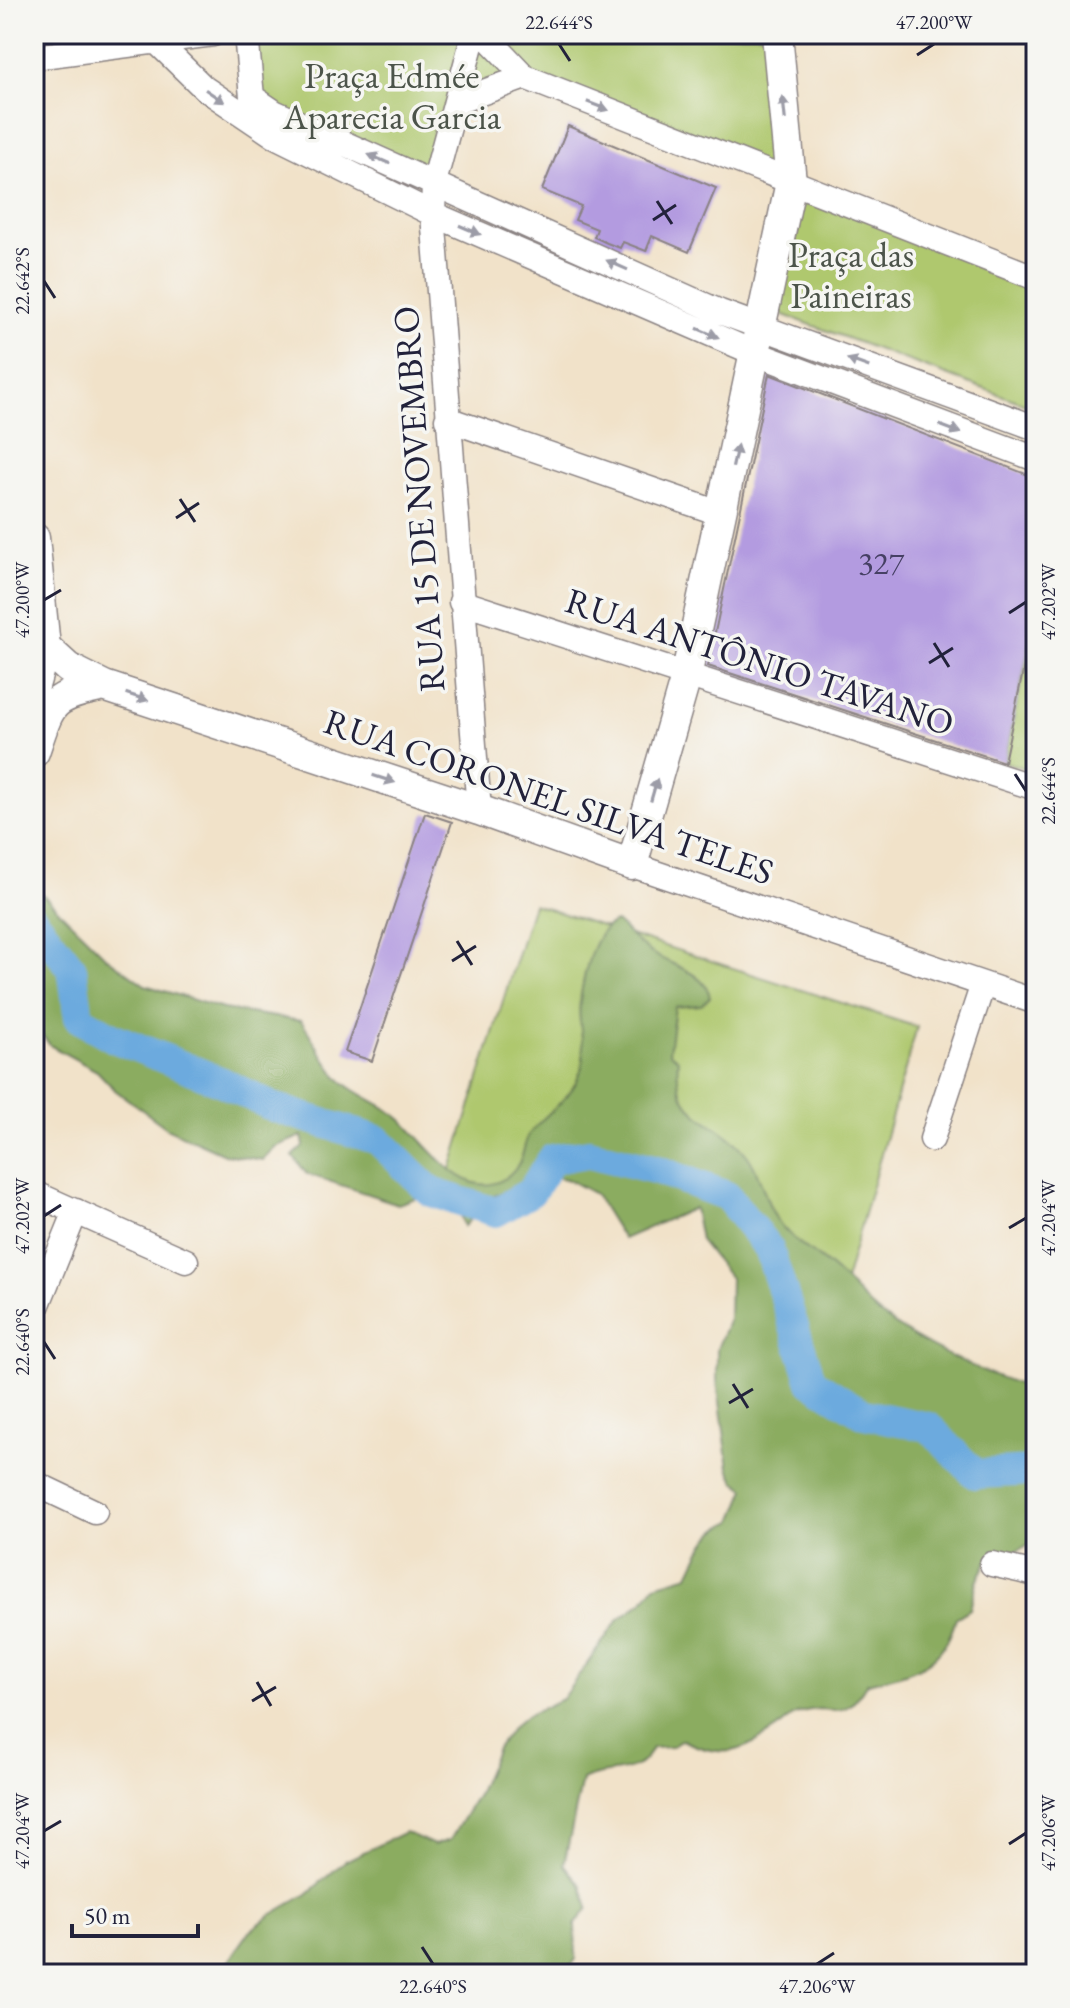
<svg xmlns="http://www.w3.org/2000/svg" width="1070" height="2008" viewBox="0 0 1070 2008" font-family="'EB Garamond',serif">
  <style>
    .green { fill: #afc86e; stroke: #687554; stroke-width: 2 }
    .forest { fill: #8bac61; stroke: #56674e; stroke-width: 2 }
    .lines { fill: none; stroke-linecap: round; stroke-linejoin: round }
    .river { stroke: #6caade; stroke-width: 30 }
    .building { fill: #b39be0 }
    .minor-casing { stroke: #8a8282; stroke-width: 27 }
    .major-casing { stroke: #8a8282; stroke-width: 33 }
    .minor { stroke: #fff; stroke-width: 24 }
    .major { stroke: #fff; stroke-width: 30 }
    .oneway { fill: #9c9ca7 }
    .ticks { fill: none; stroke: #22223b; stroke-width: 3 }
    .labels { text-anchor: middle; stroke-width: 7; stroke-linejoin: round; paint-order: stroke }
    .number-label { font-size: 32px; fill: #464064 }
    .park-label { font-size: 36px; fill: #4c544a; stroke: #f6f6f2 }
    .street-label { font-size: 36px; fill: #22223b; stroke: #f6f6f2 }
    .neatline { fill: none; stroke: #22223b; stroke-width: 3 }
    .ticks-label { font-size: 20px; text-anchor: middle; fill: #22223b }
  </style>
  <rect width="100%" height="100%" fill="#f6f6f2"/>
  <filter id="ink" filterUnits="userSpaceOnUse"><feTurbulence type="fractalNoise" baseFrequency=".0125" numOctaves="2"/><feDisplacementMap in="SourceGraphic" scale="16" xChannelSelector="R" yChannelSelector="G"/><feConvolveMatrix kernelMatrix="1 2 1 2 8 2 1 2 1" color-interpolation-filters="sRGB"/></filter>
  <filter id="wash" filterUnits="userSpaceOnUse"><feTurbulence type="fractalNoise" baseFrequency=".006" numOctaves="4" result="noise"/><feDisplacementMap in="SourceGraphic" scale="32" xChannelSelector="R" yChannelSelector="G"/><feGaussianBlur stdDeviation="1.8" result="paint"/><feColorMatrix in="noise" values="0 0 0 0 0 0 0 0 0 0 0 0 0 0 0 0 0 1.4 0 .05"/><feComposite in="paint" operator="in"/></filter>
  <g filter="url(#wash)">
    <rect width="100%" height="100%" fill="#f1e2c9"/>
    <path class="green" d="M251,34H776L791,181L525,77L457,102L435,183L261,102Z
      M795,188L1036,278V408L771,310Z
      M1036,616V772L1004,762Z
      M533,904L917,1027L819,1373L734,1191L548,1150L525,1183L497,1205L447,1182Z"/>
    <path class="forest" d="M34,886L106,957L145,985L223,1009L301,1021C314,1039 326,1065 342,1081C359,1097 386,1104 403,1121C431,1148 477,1218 517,1166C525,1156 523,1142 530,1133C546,1112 571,1100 580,1073C589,1050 576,1024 580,1001C583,979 592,928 616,922C627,931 637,944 650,952C669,965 706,972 710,997L701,1005L675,1007L669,1052L678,1059C672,1121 717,1115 747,1155C762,1174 764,1202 778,1221C791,1240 817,1255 834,1270C850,1284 865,1304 882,1316C927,1349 983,1373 1036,1390V1540L1000,1561L990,1557L977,1581L970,1609L956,1618C944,1666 912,1673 867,1683C840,1728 835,1700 799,1713C792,1715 785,1723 779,1727C740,1753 726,1760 682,1740L671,1747L652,1748C637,1780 609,1766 582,1780L564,1864L582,1886L588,1908L575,1925L576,1959L565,1974H220L250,1931L271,1915L307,1894L345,1861L405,1832L434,1845L450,1840L477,1795L497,1748L512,1728L526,1716L562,1699L619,1619L643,1601L655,1585L689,1575C701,1550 707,1532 733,1521L746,1489L735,1481L729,1468L717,1380V1349L729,1319L730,1278L700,1240L694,1208L623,1239L595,1194L569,1180L542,1173L492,1197L464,1226L456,1202L447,1192L437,1191L398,1204L307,1174L293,1156L304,1146L302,1136L275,1147L263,1160L224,1154L168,1129L115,1090L97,1071L51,1046L34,1026Z"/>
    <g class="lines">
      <path class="river" d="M34,920L72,968L79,1018L114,1038L222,1082L275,1108L378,1140L431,1192L496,1212L531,1192L552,1159L589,1153L658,1170L727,1196L769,1249L812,1382L864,1414L929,1427L975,1474L1036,1471"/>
    </g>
    <g id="blocks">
      <path class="building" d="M568,126L716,188L689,252L652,236L646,251L623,242L620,248L607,243L594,237L597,229L575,220L581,206L542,190Z
        M769,374L1036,478V610L1004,762L708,666Z
        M425,813L452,822L372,1061L345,1052Z"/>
    </g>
  </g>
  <g filter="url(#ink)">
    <use href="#blocks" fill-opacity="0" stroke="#8a8282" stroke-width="2"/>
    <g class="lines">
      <defs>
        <path id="minor" d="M246,34L252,97L274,112L720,312L1036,428
          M474,34L434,183L433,214L479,810
          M484,34L525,77L1036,278
          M158,43L204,88L275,136L433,214L757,354L1036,459
          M34,57L213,34
          M456,102L525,77
          M447,419L722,514
          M461,602L1036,788
          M632,865L1036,1002
          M932,1139L983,984
          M34,1193L186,1261
          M34,1314L76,1211
          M34,1483L95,1512
          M992,1564L1036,1574"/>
        <path id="major" d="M34,538L45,647L34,686
          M45,647L68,668L104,686L479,810L632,865L686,677L791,182L777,34
          M34,752C51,702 49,697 104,686"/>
      </defs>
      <use href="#minor" class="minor-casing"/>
      <use href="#major" class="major-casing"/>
      <use href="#minor" class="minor"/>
      <use href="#major" class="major"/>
    </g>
    <defs><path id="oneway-solid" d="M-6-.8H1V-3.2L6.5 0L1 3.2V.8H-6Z" transform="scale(2)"/></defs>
    <g class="oneway">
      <use href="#oneway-solid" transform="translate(215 96) rotate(34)"/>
      <use href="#oneway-solid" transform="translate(598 106) rotate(21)"/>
      <use href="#oneway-solid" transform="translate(784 108) rotate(-96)"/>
      <use href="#oneway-solid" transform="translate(379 159) rotate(-157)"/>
      <use href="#oneway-solid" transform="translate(470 230) rotate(23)"/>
      <use href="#oneway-solid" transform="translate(617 265) rotate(-156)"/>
      <use href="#oneway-solid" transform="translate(708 333) rotate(23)"/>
      <use href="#oneway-solid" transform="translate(858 363) rotate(-160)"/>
      <use href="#oneway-solid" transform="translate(950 429) rotate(21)"/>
      <use href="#oneway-solid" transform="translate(735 456) rotate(-78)"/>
      <use href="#oneway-solid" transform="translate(137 697) rotate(18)"/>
      <use href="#oneway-solid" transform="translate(384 779) rotate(18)"/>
      <use href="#oneway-solid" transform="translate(654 790) rotate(-74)"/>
    </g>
  </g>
  <path class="ticks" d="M559,44L570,61M917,55L934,44M657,201L672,224M653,220L676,205M44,281L55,298M180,499L195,522M176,518L199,503M44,600L61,590M1009,613L1026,602M934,643L949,667M929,663L953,648M1015,774L1026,791M457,941L472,965M452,961L476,946M44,1216L61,1205M1009,1228L1026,1218M44,1342L55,1359M733,1384L748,1408M729,1403L753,1389M257,1682L271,1706M252,1701L276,1687M44,1831L61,1821M1009,1844L1026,1833M422,1947L433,1964M817,1964L834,1953"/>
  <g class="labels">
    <g class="number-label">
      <text x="881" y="574">327</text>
    </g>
    <g class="park-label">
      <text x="392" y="88">Praça Edmée<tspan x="392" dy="41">Aparecia Garcia</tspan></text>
      <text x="851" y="267">Praça das<tspan x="851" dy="41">Paineiras</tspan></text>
    </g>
    <g class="street-label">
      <text transform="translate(418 499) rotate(-94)" y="13">RUA 15 DE NOVEMBRO</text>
      <text transform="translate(760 661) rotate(18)" y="13">RUA ANTÔNIO TAVANO</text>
      <text transform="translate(549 796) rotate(19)" y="13">RUA CORONEL SILVA TELES</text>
    </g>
  </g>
  <rect width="1070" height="2008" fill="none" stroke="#f6f6f2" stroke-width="88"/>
  <path d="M72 1924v12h126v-12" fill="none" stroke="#22223b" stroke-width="4"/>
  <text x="84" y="1924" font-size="24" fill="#22223b" stroke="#f6f6f2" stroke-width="6" paint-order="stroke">50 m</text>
  <rect x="44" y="44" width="982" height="1920" class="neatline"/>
  <g class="ticks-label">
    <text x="559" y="29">22.644°S</text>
    <text x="934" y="29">47.200°W</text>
    <text transform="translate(22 281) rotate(-90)" y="7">22.642°S</text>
    <text transform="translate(22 600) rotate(-90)" y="7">47.200°W</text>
    <text transform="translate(1048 602) rotate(-90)" y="7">47.202°W</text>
    <text transform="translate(1048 791) rotate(-90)" y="7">22.644°S</text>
    <text transform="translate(22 1216) rotate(-90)" y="7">47.202°W</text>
    <text transform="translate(1048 1218) rotate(-90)" y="7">47.204°W</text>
    <text transform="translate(22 1342) rotate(-90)" y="7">22.640°S</text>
    <text transform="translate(22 1831) rotate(-90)" y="7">47.204°W</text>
    <text transform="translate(1048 1833) rotate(-90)" y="7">47.206°W</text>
    <text x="433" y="1993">22.640°S</text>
    <text x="817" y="1993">47.206°W</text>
  </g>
</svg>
